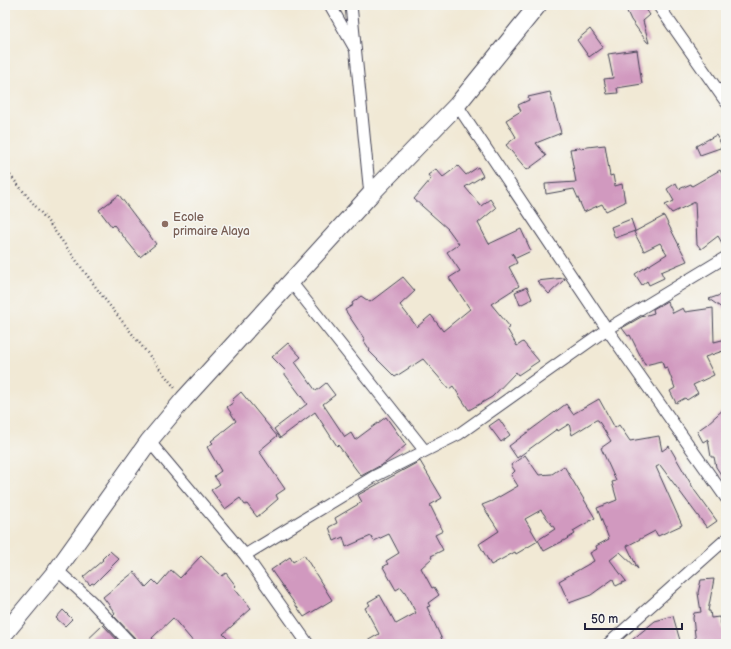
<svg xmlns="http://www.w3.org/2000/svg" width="731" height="649" viewBox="0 0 731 649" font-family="'Balsamiq Sans',sans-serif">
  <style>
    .building { fill: #d199bf }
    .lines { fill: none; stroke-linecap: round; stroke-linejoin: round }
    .minor-casing { stroke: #414052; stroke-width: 13 }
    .primary-casing { stroke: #414052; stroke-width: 19 }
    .path { stroke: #414052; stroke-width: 2.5; stroke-dasharray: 1 3; stroke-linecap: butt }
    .minor { stroke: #fff; stroke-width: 11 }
    .primary { stroke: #fff; stroke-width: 17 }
    .education-dot { fill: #8d6e63; stroke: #f6f6f2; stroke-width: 1.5 }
    .labels { text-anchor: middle; stroke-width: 3; stroke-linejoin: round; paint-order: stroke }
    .education-label { font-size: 12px; fill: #785e54; stroke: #f6f6f2; text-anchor: start }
  </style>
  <rect width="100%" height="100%" fill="#f6f6f2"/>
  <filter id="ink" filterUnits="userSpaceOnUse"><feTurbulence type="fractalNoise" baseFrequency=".025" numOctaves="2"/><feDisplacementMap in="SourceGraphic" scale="8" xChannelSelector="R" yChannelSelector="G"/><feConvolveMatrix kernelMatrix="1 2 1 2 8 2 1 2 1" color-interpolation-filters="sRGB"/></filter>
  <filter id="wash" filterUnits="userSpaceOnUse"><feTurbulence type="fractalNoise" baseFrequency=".012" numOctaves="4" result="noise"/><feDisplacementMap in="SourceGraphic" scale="16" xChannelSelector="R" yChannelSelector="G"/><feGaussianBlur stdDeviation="0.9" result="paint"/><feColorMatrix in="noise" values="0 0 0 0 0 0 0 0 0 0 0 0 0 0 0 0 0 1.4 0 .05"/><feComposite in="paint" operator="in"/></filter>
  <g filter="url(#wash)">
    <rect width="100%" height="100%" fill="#f1e9d5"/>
    <g id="blocks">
      <path class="building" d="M624,5H643L650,15L643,21L649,43L647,42L631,20Z
        M590,29L603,47L589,57L577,40Z
        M637,50L642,84L617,88L618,93L607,94L604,79L613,78L608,54Z
        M550,92L561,133L536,143L546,156L527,170L506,145L516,137L506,120L521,111L518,105L529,100L528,97Z
        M716,135L723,147L700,155L696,146Z
        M605,145L610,176L613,175L615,186L622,184L625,202L606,211L602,204L584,212L574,189L546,194L545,184L576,182L570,149Z
        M458,166L466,175L478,167L483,176L465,187L481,206L490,199L496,208L478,223L489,244L521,229L531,251L516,258L512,253L517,263L509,267L519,286L491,304L510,327L507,329L517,346L523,342L539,361L518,375L516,372L492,397L469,410L453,386L449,389L423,359L395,377L369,351L370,350L364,341L365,340L345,310L353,305L352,303L361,296L370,302L403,277L415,291L400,305L417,327L431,315L443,331L470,309L449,278L460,271L447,252L459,244L448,229L414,199L431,179L428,175L436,169L443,177Z
        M720,170L722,174L726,172V250L718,236L701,249L697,244L695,202L672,213L665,205L674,201L667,189L676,183L679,189L691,184L692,186Z
        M119,195L156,244L140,257L114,225L112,227L99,210Z
        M664,216L687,261L661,272L664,278L649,285L647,281L642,285L635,274L667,254L660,243L644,251L634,232Z
        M631,219L635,231L615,238L611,227Z
        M564,278L565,279L549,294L537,281Z
        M527,287L532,299L520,305L515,292Z
        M726,293V311L709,299Z
        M667,301L673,313L683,308L685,312L713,308L714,342L726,339V350L705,357L714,375L693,385L698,393L687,400L685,398L676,403L670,391L675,388L667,367L664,368L662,361L645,365L630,335L628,336L622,328L641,317L654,313L653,309Z
        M288,343L301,357L295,362L316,391L326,383L335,395L323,404L345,437L351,433L355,440L386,417L406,445L385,463L361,476L338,445L337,446L315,412L280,438L274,429L307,404L284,373L286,371L272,357Z
        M241,392L277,436L259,451L285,489L276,495L278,499L257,517L247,504L245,505L240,498L225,509L211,490L220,484L214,476L221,471L207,447L213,443L211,441L236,421L227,407L234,402L232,400Z
        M599,399L615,428L619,425L630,441L659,436L662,451L669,446L695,491L717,521L707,528L660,465L656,467L682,525L658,536L655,531L627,546L638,569L620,552L610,560L626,581L616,586L613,579L591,595L569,603L559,581L594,561L590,553L597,549L596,546L609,539L597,508L617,500L612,482L616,481L601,448L611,441L598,420H596L572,435L569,424L558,431L557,429L517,458L509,446L566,404L573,414Z
        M726,407V482L716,467L714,457H711L708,439L703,442L697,431L707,424Z
        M499,419L510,435L501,442L489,426Z
        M525,455L539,475L552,474L564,466L595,518L573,531L575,534L565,540L544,551L538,540L555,529L541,510L525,519L538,541L516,554L515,552L491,565L479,544L499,531L482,505L492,501L518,486L511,475L515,471L511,465Z
        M420,461L442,498L430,505L443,531L435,535L443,550L431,556L432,558L421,568L432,588L434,587L439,595L428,603L430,606L427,607L444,644H362L379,634L365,608L370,605L368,602L380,595L396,624L416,613L405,592L401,587L396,590L383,567L388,564L386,561L399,553L389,534L374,541L371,536L346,547L343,537L334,541L329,527L337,523L335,518L362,502L358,495Z
        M110,551L119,559L94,584L92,583L90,585L83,577L103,560L102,559Z
        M304,555L332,600L304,617L271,570L290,557L293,562Z
        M201,556L222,576L226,573L236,586L234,588L251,609L223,634L233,644H195L173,618L152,638L156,644H138L136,639L113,615L115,613L103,597L134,572L146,587L153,580L158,585L171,570L180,578Z
        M714,579L708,611H710L711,618L719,617L726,640L713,644H696L693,618L694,613L701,612L698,593L701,580Z
        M63,610L72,619L65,626L56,618Z
        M673,616L681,644H627L655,621Z
        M103,625L121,644H83Z"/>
    </g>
  </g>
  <g filter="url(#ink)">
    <use href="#blocks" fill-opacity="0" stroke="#414052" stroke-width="1"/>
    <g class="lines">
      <defs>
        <path id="minor" d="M330,5L354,47
          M351,5L370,195
          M658,5L726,102
          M457,105L607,329L726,498
          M291,282L425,451
          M149,441L245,555L375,476L459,434L607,329L726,257
          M245,555L308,644
          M57,570L91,601L131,644
          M608,644L726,539"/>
        <path id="primary" d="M5,633L57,570L149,441L184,399L370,195L457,105L538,5"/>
      </defs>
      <use href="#minor" class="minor-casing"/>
      <use href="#primary" class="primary-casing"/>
      <path class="path" d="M5,169L46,219L103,297L175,388"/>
      <use href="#minor" class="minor"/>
      <use href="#primary" class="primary"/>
    </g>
  </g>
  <circle class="education-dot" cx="165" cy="224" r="4"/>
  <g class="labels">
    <g class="education-label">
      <text x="173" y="221">Ecole<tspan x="173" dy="14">primaire Alaya</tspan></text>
    </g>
  </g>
  <rect width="731" height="649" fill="none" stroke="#f6f6f2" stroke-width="20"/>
  <path d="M585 623v6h97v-6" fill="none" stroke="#22223b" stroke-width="2"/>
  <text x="591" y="623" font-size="12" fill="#22223b" stroke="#f6f6f2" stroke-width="3" paint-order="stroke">50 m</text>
</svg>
